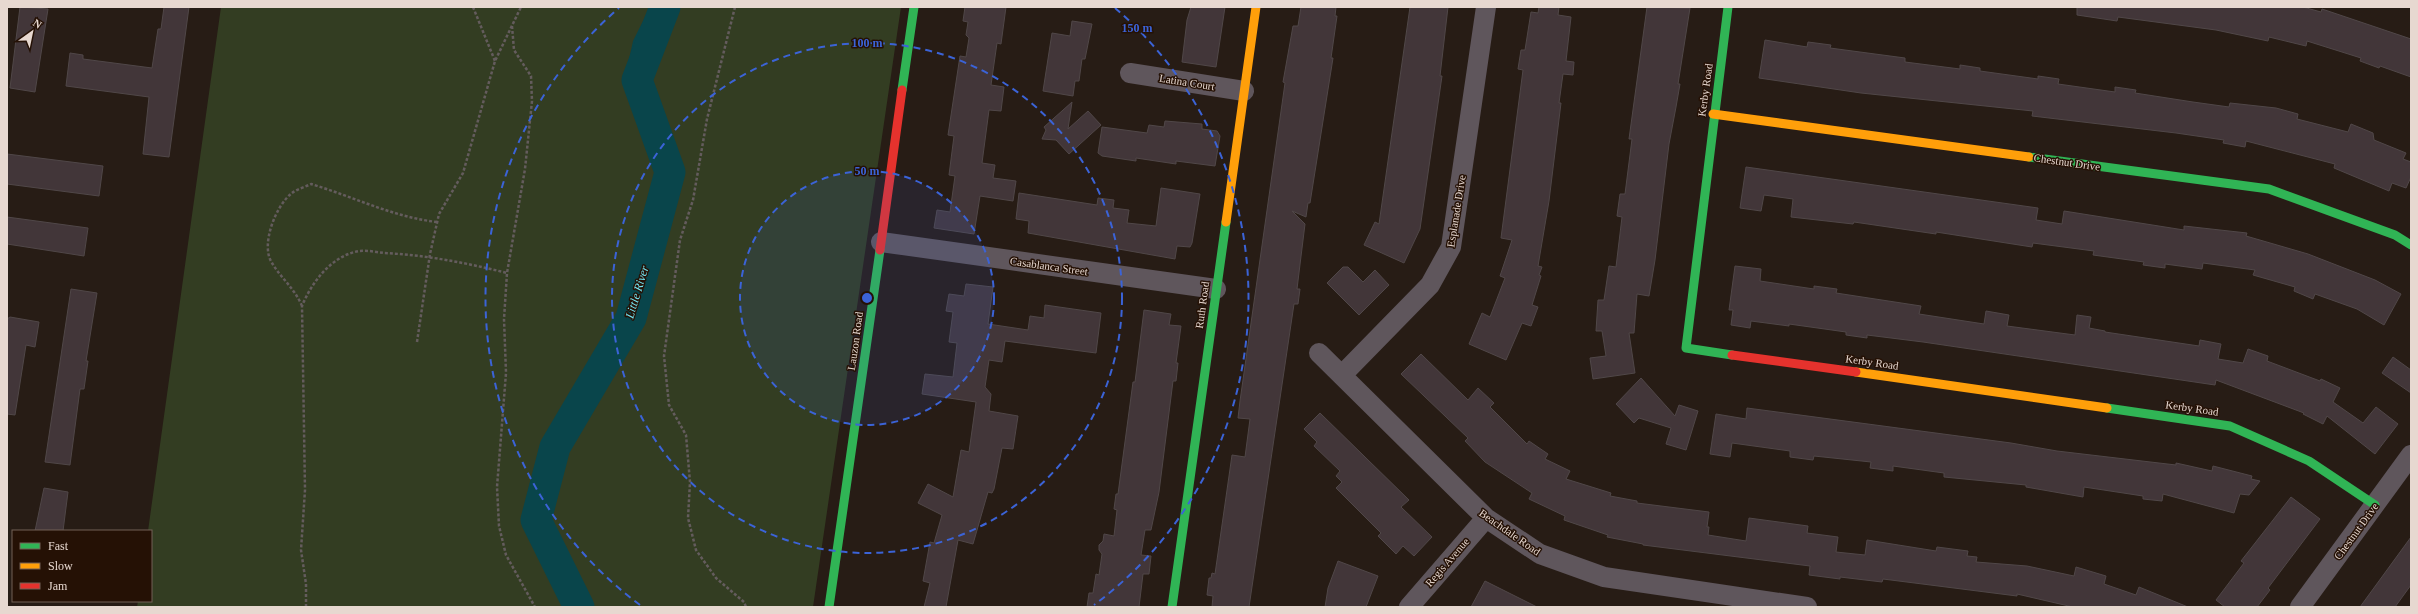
<svg xmlns="http://www.w3.org/2000/svg" width="2418" height="614" viewBox="0 0 2418 614" font-family="Georgia,serif">
  <style>
    .green { fill: #333d22 }
    .water { fill: #09454b }
    .lines { fill: none; stroke-linecap: round; stroke-linejoin: round }
    .river { stroke: #09454b; stroke-width: 31 }
    .building { fill: #423639; stroke: #504748 }
    .path { stroke: #645c5d; stroke-width: 2.5; stroke-dasharray: 3 2; stroke-linecap: butt }
    .street { stroke: #5f565c; stroke-width: 20 }
    .fast { stroke: #30b455; stroke-width: 9 }
    .slow { stroke: #ff9f0a; stroke-width: 9 }
    .jam { stroke: #e5322d; stroke-width: 9 }
    .ring { fill: none; stroke: #3b63d7; stroke-width: 2; stroke-dasharray: 7 5 }
    .labels { text-anchor: middle; stroke-width: 3; stroke-linejoin: round; paint-order: stroke }
    .street-label { font-size: 11px; fill: #e7d8d0; stroke: #251105 }
    .water-label { font-size: 12px; font-style: italic; fill: #75e8f6; stroke: #251105 }
    .centre { fill: #3b63d7; stroke: #251105; stroke-width: 2 }
    .ring-label { font-size: 12px; text-anchor: middle; font-weight: bold; fill: #3b63d7; stroke: #251105; stroke-width: 3; stroke-linejoin: round; paint-order: stroke }
  </style>
  <rect width="100%" height="100%" fill="#271c15"/>
  <path class="green" d="M221,7H901L813,607H137L138,601H151V531H148Z"/>
  <path class="water" d="M650,7H677L651,69L628,64L633,41Z"/>
  <g class="lines">
    <path class="river" d="M579,607L536,520L555,447L631,318L670,172L637,80L665,7"/>
  </g>
  <path class="building" d="M20,7L48,9L35,92L10,88Z
    M164,7H189L169,157L143,154L149,97L66,86L70,53L83,55V59L152,68L158,29H161Z
    M965,7H1006L1001,44L997,43L991,85L1004,87L1001,111L989,110L982,163L995,165L993,178L1016,181L1013,201L980,196L974,234L934,228L937,210L950,212L955,176L949,175L954,136L948,135L960,56L966,57L969,38L966,35L968,22L963,21Z
    M1191,7H1225L1216,67L1182,62L1187,20Z
    M1301,7H1336L1335,16H1337L1331,58H1333L1310,203H1308L1306,217L1292,211L1305,224L1297,289H1300L1298,304H1294L1249,607H1212L1213,596L1207,595L1209,578H1211L1212,573L1215,574L1232,455L1245,457L1250,419L1238,418L1240,401L1285,83L1283,82L1293,26H1298Z
    M1410,7H1448L1440,76H1442L1420,229L1404,263L1364,245L1375,222L1379,224Z
    M1539,7H1559L1558,15L1571,17L1566,61L1574,62L1573,75L1563,74L1559,103H1561L1549,201L1538,266L1542,267L1539,275L1541,276L1532,305L1538,307L1531,326L1522,323L1506,360L1469,344L1482,313L1490,317L1505,278L1500,276L1512,240L1501,238L1523,70L1518,69L1521,50H1525L1531,12L1538,13Z
    M1647,7L1690,8L1678,84H1680L1676,107L1669,144L1655,260L1649,296L1637,294L1634,333H1629L1635,373L1593,379L1590,358L1606,356L1602,331H1596L1598,300H1604L1609,266L1616,267L1622,217L1617,216L1620,194H1625L1632,139H1629Z
    M2077,7H2303L2321,12L2322,9L2411,39V77L2380,66L2379,68L2360,61L2361,58L2307,41L2306,46L2269,37L2268,41L2216,30L2118,17L2117,21L2077,15Z
    M1072,21L1092,24L1085,59H1082L1079,81H1075L1073,96L1043,91L1052,33L1070,36Z
    M1765,40L1807,47L1808,42L1831,45L1830,48L1905,58V62L1960,69V65L1980,68V71L2038,79V76L2059,79L2058,84L2115,92V87L2136,90L2135,93L2193,102L2229,107L2230,103L2276,108L2298,114L2297,119L2348,132L2351,124L2373,133L2374,140L2406,153L2403,159L2411,162V177L2406,188L2392,183L2389,191L2334,168L2335,164L2246,141L2245,147L2223,143L2224,140L2176,133L2032,116L2033,111L1861,93L1759,78Z
    M1072,102L1068,129L1088,111L1101,125L1069,154L1056,140L1042,139L1046,130L1044,127Z
    M1165,121L1202,124V129L1217,131L1220,136L1215,166L1176,161V164L1136,158V161L1102,156L1098,153L1102,127L1147,133L1149,125L1164,127Z
    M7,154L103,166L99,196L7,184Z
    M1746,167L2038,208L2036,220L2062,224L2064,211L2184,230V226L2247,233L2246,236L2308,254L2375,280L2401,294L2384,325L2357,309L2315,294L2313,299L2294,291L2295,287L2253,275L2255,270L2203,263L2202,269L2165,264V268L2143,265L2144,262L2093,255L2094,251L2033,243L2032,247L1936,232V234L1854,222L1853,224L1791,217L1793,199L1764,195L1761,211L1740,208Z
    M1161,188L1200,194L1192,243L1190,247L1177,246L1175,259L1028,233L1029,221L1016,219L1019,193L1097,205L1098,198L1114,200L1113,208L1129,210L1127,223L1156,226Z
    M7,217L88,228L84,256L7,244Z
    M1735,266L1761,269L1760,281L1814,289V286L1837,289L1836,293L1921,306L1919,314L1984,324L1986,311L2009,315L2007,326L2075,335L2077,315L2091,317L2089,328L2105,331V332L2199,346L2200,340L2221,344L2218,359L2243,363L2248,349L2268,356L2267,361L2320,381L2321,379L2340,388L2333,402L2363,423L2376,407L2398,424L2375,454L2327,416L2323,424L2303,414L2304,413L2216,380L2215,385L1923,342L1867,335V338L1846,335V332L1789,324V326L1751,321L1750,328L1731,325L1733,310H1729Z
    M1343,267H1348L1363,282L1375,270L1389,285L1359,315L1327,283Z
    M966,284L993,287L988,324L1028,330L1030,316L1044,318L1045,305L1101,313L1096,353L1005,341L1002,362L989,360L985,387L991,394L989,411L1018,416L1013,449L1002,448L994,489L992,493L988,492L973,544L958,540L946,607H924L930,583L923,581L930,542L934,543L942,515L918,503L928,484L953,497L961,450L969,452L976,402L922,394L925,374L953,377L957,343L949,342L953,312L946,311L949,294L964,296Z
    M71,289L97,293L86,361H88L84,389H80L70,465L45,462Z
    M1144,310L1171,314L1169,325L1181,326L1176,363H1178L1176,381H1173L1159,492L1151,530H1145L1141,555L1151,556L1149,574H1143L1139,607H1087L1089,593H1093L1096,574L1099,575L1102,554L1099,550V545L1103,541L1104,534L1114,536L1117,510L1114,509L1116,494H1118L1133,382H1135Z
    M10,317L39,322L35,347L26,345L15,415L7,414V319Z
    M1421,354L1468,400L1478,388L1494,403L1490,407L1527,444L1529,441L1548,454L1545,459L1570,471L1566,479L1611,493L1610,496L1637,501V503L1709,512L1707,527H1709L1708,535L1746,541L1749,518L1808,526L1807,533L1838,537L1836,552L1865,555L1867,540L1936,551L1937,547L1968,551L1967,556L1977,557L1976,562L2027,566L2074,576L2076,567L2106,576L2104,584L2136,595L2139,587L2188,607H2073L2017,594V596L1883,579L1882,582L1840,577V579L1809,575L1810,566L1643,545V544L1607,537L1608,535L1564,520L1565,516L1529,499L1532,493L1485,462L1465,441L1468,438L1401,374Z
    M2393,357L2411,370V393L2382,373Z
    M1641,378L1675,416L1679,405L1698,411L1686,450L1666,444L1671,428L1639,418L1634,423L1616,404Z
    M1747,408L2011,443L2057,451L2176,465V463L2212,471L2213,466L2252,476L2251,479L2260,481L2249,495L2240,494L2234,513L2163,494L2162,501L2143,499V496L2084,487L2083,497L2026,487V485L1944,477V473L1893,466V471L1870,468L1871,462L1814,456L1813,460L1790,457V451L1732,443L1730,457L1710,454L1716,414L1746,419Z
    M1320,413L1409,500L1401,507L1432,537L1414,556L1403,546L1396,554L1378,536L1381,533L1336,488L1342,482L1336,476L1340,471L1314,446L1317,442L1304,429Z
    M44,488L68,492L63,531H35Z
    M2291,497L2320,519L2268,588L2270,590L2257,607H2225L2216,600L2244,563L2241,561Z
    M2411,537V585L2395,607H2360Z
    M1338,561L1378,576L1366,607H1325L1328,588Z
    M1485,581L1537,607H1471Z"/>
  <g class="lines">
    <path class="path" d="M473,7L495,61
      M735,7L707,119L693,200L680,240L664,356L669,405L686,435L690,482L688,518L696,550L716,578L744,602L746,607
      M512,26L514,50L531,76L532,101L525,169L507,273L504,319L506,373L497,487L499,526L506,555L535,607
      M302,306C295,289 281,278 272,263C260,245 276,205 292,193C297,189 305,187 311,184C354,197 393,217 437,222
      M417,342L430,254L439,214L463,173L495,61L521,7
      M306,607V584L301,550L305,490L302,306C312,282 331,256 359,251C367,250 376,252 384,253C426,255 467,263 507,273"/>
    <path class="street" d="M1130,73L1244,91
      M881,242L1216,289
      M1319,353L1486,518L1540,554L1604,577L1807,607
      M1342,375L1430,285L1451,247L1486,7
      M1409,607L1486,518
      M2300,607L2411,455"/>
    <path class="fast" d="M1728,7L1686,348L1732,355
      M902,90L914,7
      M2029,157L2269,189L2395,235L2411,245
      M2107,408L2230,426L2309,461L2375,505
      M829,607L880,250
      M1172,607L1226,222"/>
    <path class="slow" d="M1713,114L2029,157
      M1226,222L1256,7
      M1856,372L2107,408"/>
    <path class="jam" d="M880,250L902,90
      M1732,355L1856,372"/>
  </g>
  <circle cx="867" cy="298" r="127" fill="#3b63d7" fill-opacity=".12"/>
  <g class="ring">
    <circle cx="867" cy="298" r="127"/>
    <circle cx="867" cy="298" r="255"/>
    <path d="M640 605A382 382 0 0 1 619 8M1115 8A382 382 0 0 1 1094 605"/>
  </g>
  <g class="labels">
    <g class="street-label">
      <text transform="translate(1187 82) rotate(9)" y="4">Latina Court</text>
      <text transform="translate(1705 90) rotate(-82)" y="4">Kerby Road</text>
      <text transform="translate(2067 162) rotate(8)" y="4">Chestnut Drive</text>
      <text transform="translate(1456 211) rotate(-81)" y="4">Esplanade Drive</text>
      <text transform="translate(1049 266) rotate(8)" y="4">Casablanca Street</text>
      <text transform="translate(1202 305) rotate(-82)" y="4">Ruth Road</text>
      <text transform="translate(855 341) rotate(-82)" y="4">Lauzon Road</text>
      <text transform="translate(1872 362) rotate(8)" y="4">Kerby Road</text>
      <text transform="translate(2192 408) rotate(8)" y="4">Kerby Road</text>
      <text transform="translate(2356 531) rotate(-54)" y="4">Chestnut Drive</text>
      <text transform="translate(1510 532) rotate(35)" y="4">Beachdale Road</text>
      <text transform="translate(1447 562) rotate(-49)" y="4">Regis Avenue</text>
    </g>
    <g class="water-label">
      <text transform="translate(637 292) rotate(-73)" y="4">Little River</text>
    </g>
  </g>
  <circle cx="867" cy="298" r="6" class="centre"/>
  <g class="ring-label">
    <text x="1137" y="32">150 m</text>
    <text x="867" y="47">100 m</text>
    <text x="867" y="175">50 m</text>
  </g>
  <rect width="2418" height="614" fill="none" stroke="#e7d8d0" stroke-width="16"/>
  <rect x="12" y="530" width="140" height="72" fill="#251105" stroke="#736156"/>
  <rect x="20" y="543" width="20" height="6" fill="#30b455" stroke="#736156"/>
  <text x="48" y="550" font-size="12" fill="#e7d8d0">Fast</text>
  <rect x="20" y="563" width="20" height="6" fill="#ff9f0a" stroke="#736156"/>
  <text x="48" y="570" font-size="12" fill="#e7d8d0">Slow</text>
  <rect x="20" y="583" width="20" height="6" fill="#e5322d" stroke="#736156"/>
  <text x="48" y="590" font-size="12" fill="#e7d8d0">Jam</text>
  <g transform="translate(32 32) rotate(33)" stroke="#251105" stroke-width="3" paint-order="stroke">
  <path d="M0-3L7 15L0 10L-7 15Z" fill="#e7d8d0"/>
  <text y="-6" font-size="11" font-weight="bold" text-anchor="middle" fill="#e7d8d0">N</text>
  </g>
</svg>
